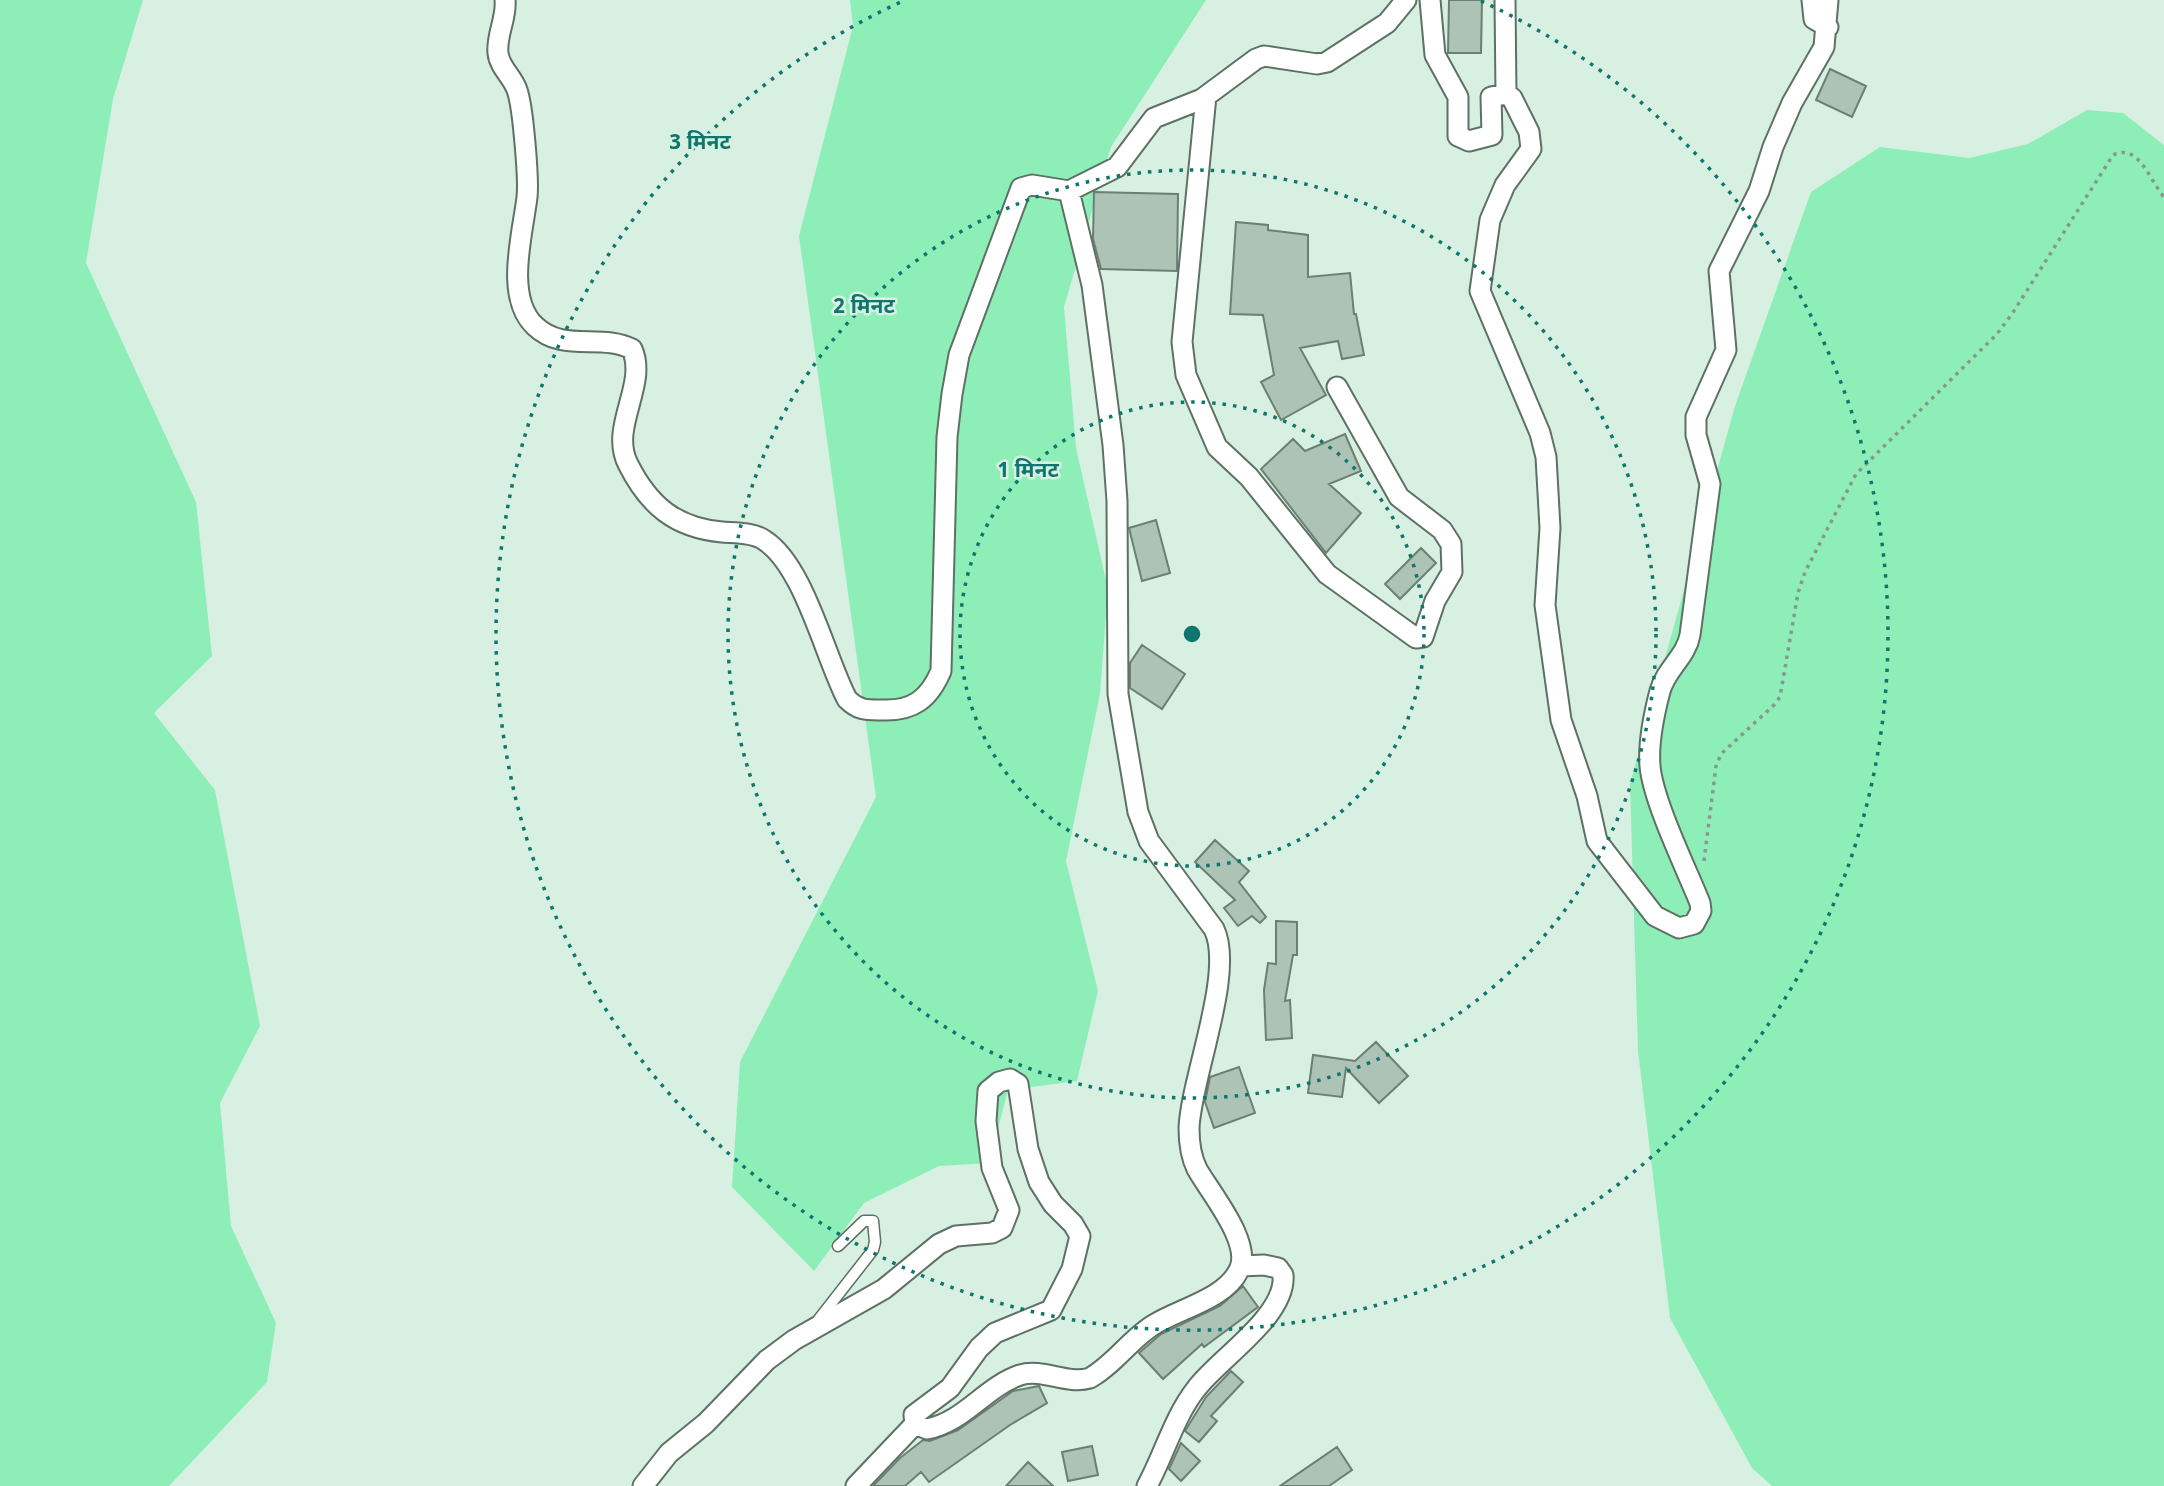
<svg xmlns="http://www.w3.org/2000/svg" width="2164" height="1486" viewBox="0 0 2164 1486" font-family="Georgia,'Noto Sans Devanagari',serif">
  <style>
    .green { fill: #8eeeb8 }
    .building { fill: #acc3b5; stroke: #6b7f72; stroke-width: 2 }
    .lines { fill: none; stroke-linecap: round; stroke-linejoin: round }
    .lane-casing { stroke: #5d7164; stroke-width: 13 }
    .street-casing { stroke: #5d7164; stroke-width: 23 }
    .path { stroke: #88988e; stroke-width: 3.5; stroke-dasharray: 3.5 5; stroke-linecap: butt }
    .lane { stroke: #fff; stroke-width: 10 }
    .street { stroke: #fff; stroke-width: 19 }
    .ring { fill: none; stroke: #0f766e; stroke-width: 3.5; stroke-dasharray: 3.5 7 }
    .centre { fill: #0f766e; stroke: #d8f0e1; stroke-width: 3.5 }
    .ring-label { font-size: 21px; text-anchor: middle; font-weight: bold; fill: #0f766e; stroke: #d8f0e1; stroke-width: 5; stroke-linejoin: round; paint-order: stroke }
  </style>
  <rect width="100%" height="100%" fill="#d8f0e1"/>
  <path class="green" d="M0,0H143L113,99L86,263L196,502L212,656L154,713L215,790L260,1026L220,1103L231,1226L276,1323L267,1382L169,1486H0Z
    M850,0H1206L1111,147L1064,307L1076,448L1108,589L1100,694L1066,861L1098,991L1077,1081L1008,1090L989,1163L939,1166L864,1203L814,1271L732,1187L740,1062L876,797L799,236L853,26Z
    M2087,110L2123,113L2164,145V1486H1772L1752,1468L1670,1318L1638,1051L1630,784L1735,406L1811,192L1880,147L1969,158L2028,144Z"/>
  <path class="building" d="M1449,0H1482L1481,53H1448Z
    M1830,69L1866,86L1852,117L1816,100Z
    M1094,192L1178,194L1177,271L1101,269L1093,239Z
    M1236,222L1268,225V230L1308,235V277L1350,273L1354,314H1356L1364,355L1342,359L1338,341L1300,348L1326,395L1281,420L1261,382L1274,375L1263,315L1230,314Z
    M1345,434L1361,471L1329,484L1361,513L1326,553L1261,469L1293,439L1305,451Z
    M1156,520L1170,573L1142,581L1129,528Z
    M1421,548L1436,563L1400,599L1385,584Z
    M1142,645L1185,674L1162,709L1130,688V663Z
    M1215,840L1249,871L1239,882L1266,917L1260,923L1252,916L1238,926L1224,908L1235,900L1195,862Z
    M1276,921L1297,922V955H1293L1285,1001L1290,1000L1292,1038L1266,1040L1264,990L1268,963L1276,964Z
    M1376,1042L1408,1076L1379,1103L1346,1068L1342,1097L1308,1093L1313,1055L1355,1061Z
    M1239,1067L1255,1113L1214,1128L1205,1102L1210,1077Z
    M1243,1286L1258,1307L1204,1347L1202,1344L1163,1379L1139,1353L1161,1334L1220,1306Z
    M1231,1371L1243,1382L1211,1416L1217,1421L1199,1442L1185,1431L1206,1397Z
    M1039,1386L1047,1403L1010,1425L929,1482L921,1472L905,1486H873L900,1458L923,1440L930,1441L958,1430L1013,1391Z
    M1181,1443L1200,1461L1181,1481L1169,1469Z
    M1092,1446L1098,1475L1068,1481L1062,1452Z
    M1337,1447L1352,1470L1329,1486H1280Z
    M1028,1462L1053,1486H1006Z"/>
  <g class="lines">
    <defs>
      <path id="lane" d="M819,1319L873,1250L875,1242L873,1221H864L838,1246"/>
      <path id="street" d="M505,0C507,18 496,35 498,53C499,67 513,77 517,90C523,106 529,180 527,197C523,233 504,297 535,326C563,353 601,333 632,349C648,385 609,427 628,464C649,506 676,528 722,532C735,533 753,532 764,540C804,565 825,657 847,699C859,711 867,710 883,710C913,711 929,699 941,671L947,437L952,394L959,355L1021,188L1032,185L1069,191
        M1430,0L1435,55L1458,97V136L1469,141L1492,135L1491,97L1506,94L1512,98L1529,132L1531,149L1505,185L1490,220L1480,291L1540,433L1546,457L1550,528L1545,605L1561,720L1587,796L1597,841L1655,916L1679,928L1694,924L1701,911L1700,903C1686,868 1653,801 1650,766C1648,742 1654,714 1660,691C1666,669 1686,657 1690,635L1710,484L1696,435V417L1726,350L1719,271L1759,191L1773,147L1792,103L1824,47L1828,0
        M1505,0L1506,94
        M1812,0L1814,19L1828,27
        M1206,96L1182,342L1186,375L1217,447L1249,477L1327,574L1416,638L1423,637L1435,601L1452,572L1451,544L1442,530L1399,497L1337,387
        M643,1486L669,1453L706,1423L767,1360L794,1340L884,1289L939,1244L956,1236L992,1233L1002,1228L1009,1210L992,1168L986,1121L988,1091L999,1082L1010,1079L1018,1084L1028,1149L1039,1182L1053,1204L1073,1224L1080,1236L1072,1269L1051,1310L995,1333L979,1348L950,1388L914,1415L915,1424L927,1429C964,1422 985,1387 1020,1375C1043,1368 1067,1385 1090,1378C1115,1364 1131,1338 1155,1324C1181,1308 1225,1299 1239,1270C1253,1243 1209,1191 1197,1169C1191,1157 1189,1141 1189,1128C1191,1078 1235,972 1214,929L1149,841L1138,812L1118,694L1117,501L1113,445L1092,285L1069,191L1117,167L1154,118L1202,99L1256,59L1264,56L1317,64L1327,62L1387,23L1406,0
        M856,1486L915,1424
        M1147,1486C1164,1455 1174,1417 1196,1389C1218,1359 1287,1316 1283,1275L1278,1268L1264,1265L1241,1266"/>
    </defs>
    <use href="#lane" class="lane-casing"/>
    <use href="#street" class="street-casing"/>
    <path class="path" d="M1704,861L1716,766L1721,754L1774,705L1780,697L1798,593L1805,572L1856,474L1997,334L2012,314L2113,155C2139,142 2151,183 2164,197"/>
    <use href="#lane" class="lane"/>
    <use href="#street" class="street"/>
  </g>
  <g class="ring">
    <circle cx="1192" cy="634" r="232"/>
    <circle cx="1192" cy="634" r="464"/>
    <path d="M1481 1A696 696 0 1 1 903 1"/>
  </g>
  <circle cx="1192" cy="634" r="10" class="centre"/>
  <g class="ring-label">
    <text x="700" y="149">3 मिनट</text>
    <text x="864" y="313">2 मिनट</text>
    <text x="1028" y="477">1 मिनट</text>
  </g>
</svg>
